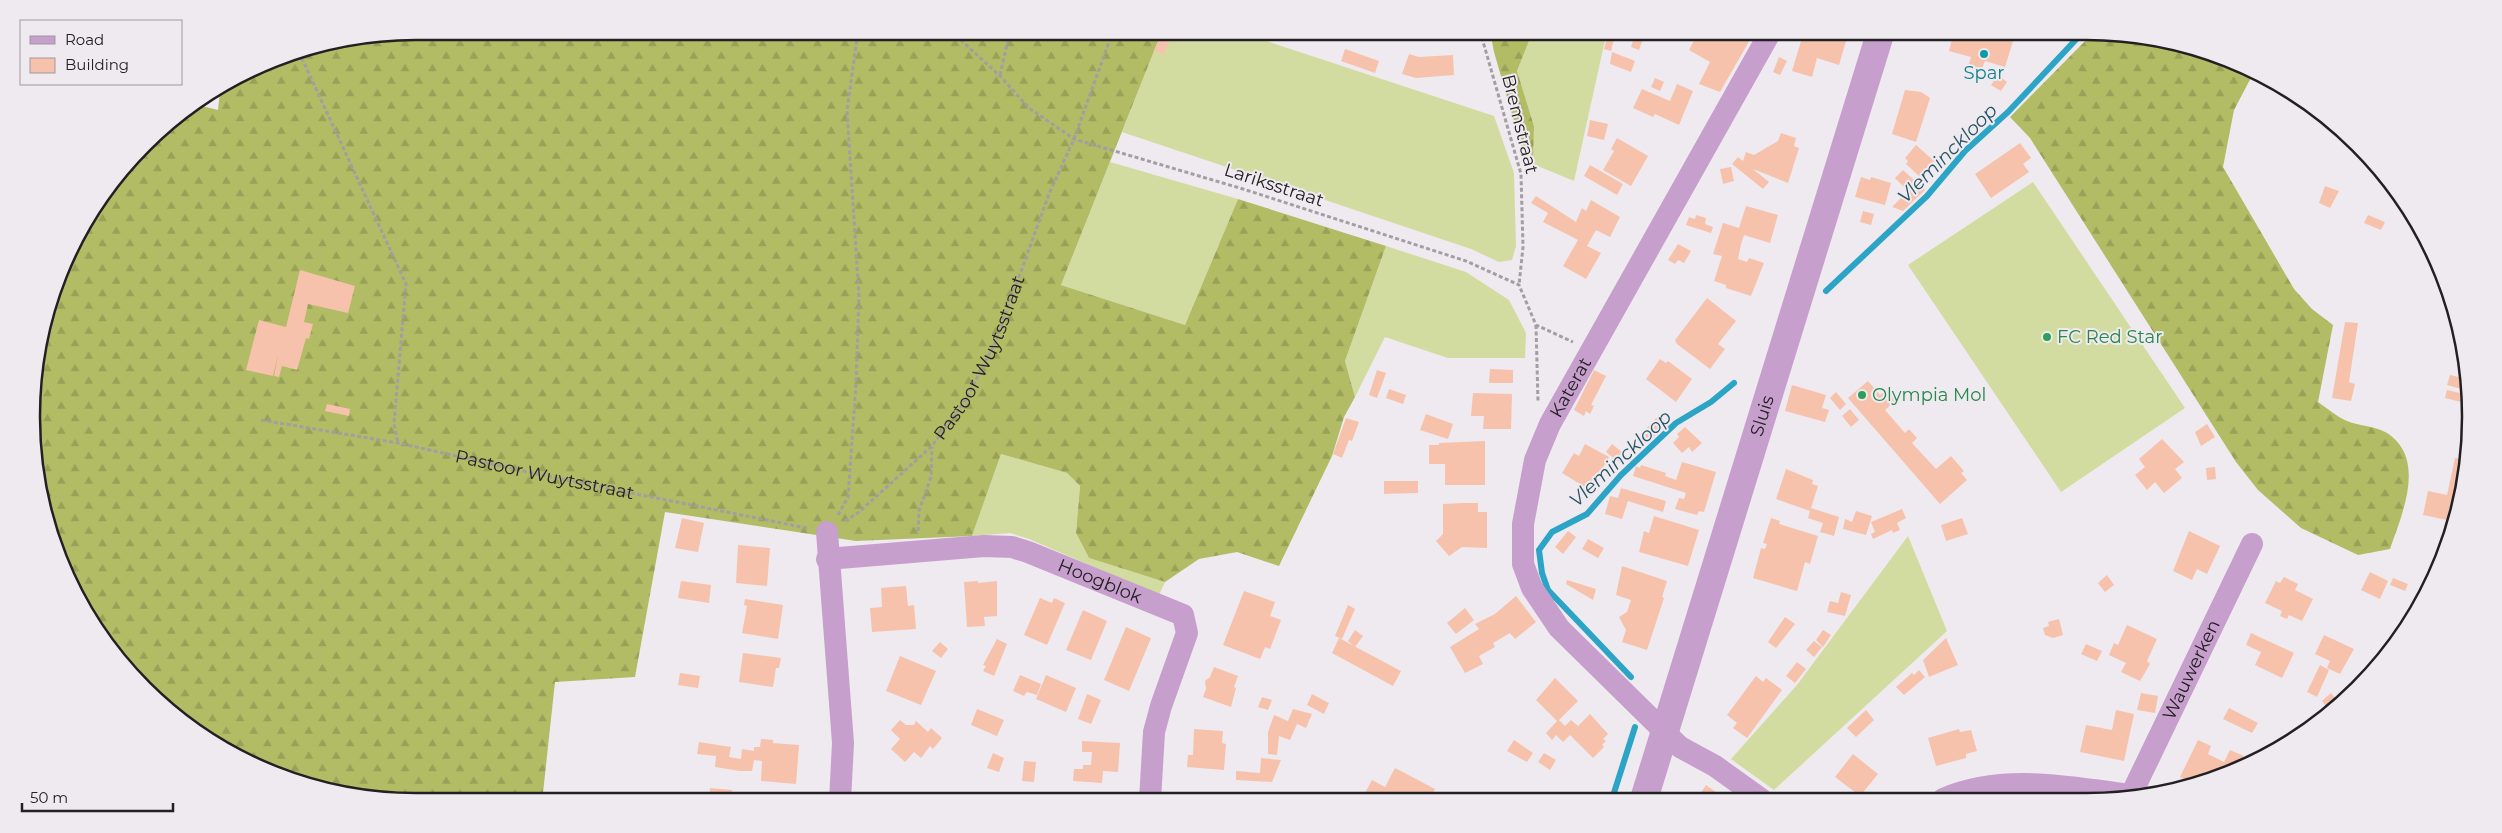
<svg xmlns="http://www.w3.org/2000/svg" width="2502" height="833" viewBox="0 0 2502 833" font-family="Montserrat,sans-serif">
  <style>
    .grass { fill: #d3dca0 }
    .forest { fill: url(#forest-firs) }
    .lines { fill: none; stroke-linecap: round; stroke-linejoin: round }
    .stream { stroke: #2ba4c5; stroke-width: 6 }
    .building { fill: #f6c2ac }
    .path { stroke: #a29ea2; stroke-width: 3; stroke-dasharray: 4 2.5; stroke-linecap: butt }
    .minor { stroke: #c79fcc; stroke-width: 22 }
    .tertiary { stroke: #c79fcc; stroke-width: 28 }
    .culture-dot { fill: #0f9aa8; stroke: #efeaf0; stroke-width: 2 }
    .leisure-dot { fill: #2e9e5b; stroke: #efeaf0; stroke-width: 2 }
    .labels { text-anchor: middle; stroke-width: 4; stroke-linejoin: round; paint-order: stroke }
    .culture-label { font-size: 18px; fill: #0d838f; stroke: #efeaf0 }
    .street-label { font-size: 18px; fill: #222022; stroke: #efeaf0 }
    .leisure-label { font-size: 18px; fill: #27864d; stroke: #efeaf0; text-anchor: start }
    .water-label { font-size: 19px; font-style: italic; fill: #235362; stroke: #efeaf0 }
    .rim { fill: none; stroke: #222022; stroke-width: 2.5 }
  </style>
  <defs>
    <pattern id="forest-firs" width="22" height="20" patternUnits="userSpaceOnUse" patternTransform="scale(1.25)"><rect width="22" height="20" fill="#b1bc65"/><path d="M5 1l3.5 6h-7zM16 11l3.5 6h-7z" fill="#98a157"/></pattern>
  </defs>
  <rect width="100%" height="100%" fill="#efeaf0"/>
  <path class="grass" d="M1162,31H1236L1494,116L1514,173L1516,246L1512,260L1499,262L1471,249L1122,132Z
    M1533,31H1607L1574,181L1533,164L1534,126L1517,71Z
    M1110,162L1238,199L1185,325L1061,285Z
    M2033,182L2185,408L2061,492L1908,265Z
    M1386,246L1466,272L1509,300L1526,333L1525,358H1448L1385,337L1355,397L1345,361Z
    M1001,454L1067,473L1080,486L1076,533L1089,558L1165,582L1159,595L1029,539L1010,533L972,536Z
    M1908,536L1947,631L1774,790L1731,759L1797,685Z"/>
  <path class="forest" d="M416,31H1162L1061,285L1185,325L1238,199L1386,246L1345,361L1355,397L1344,417L1332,456L1279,566L1237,552L1199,559L1165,582L1089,558L1076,533L1080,486L1067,473L1001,454L972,536L856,541L665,512L635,677L555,682L542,802H417L341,794L269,773L203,737L111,651L71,587L44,516L32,442L35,366L71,246L111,182L162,127L198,105L218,110L220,91L269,60L342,39Z
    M1490,31H1533L1517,71L1534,126L1533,164L1527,166L1494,52Z
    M2094,32C2148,37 2207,43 2254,72L2234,110L2223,167L2294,289L2312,309L2333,325L2318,402C2327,408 2337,417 2347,421C2359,426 2376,426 2387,433C2427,459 2402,514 2390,549L2358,555L2301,528L2258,490L2236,462L2030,138L2010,117Z"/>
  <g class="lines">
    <path class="stream" d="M1826,291L1927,196L1965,151L2008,112L2084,31
      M1631,677L1548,590L1542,573L1539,550L1552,532L1587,514L1621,475L1676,423L1711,402L1734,383
      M1612,799L1635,727"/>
  </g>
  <path class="building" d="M1257,31H1287L1284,41Z
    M1359,31H1377L1374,40L1358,35Z
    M1609,31H1616L1611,51L1604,49Z
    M1636,31L1645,33L1639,50L1631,47Z
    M1699,31H1755L1720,92L1699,84L1710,62L1689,50Z
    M1804,31H1849L1839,65L1817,58L1812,77L1792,71Z
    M1954,31H2019L2010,40L2013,41L2005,67L1985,61L1981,71L1968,67L1971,57L1949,51Z
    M1160,38L1169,43L1163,55L1154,50Z
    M1345,49L1379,61L1375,73L1341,61Z
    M1612,52L1635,61L1631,72L1610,64Z
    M1409,54L1419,57L1453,55L1454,75L1416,78L1402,74Z
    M1779,57L1787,61L1780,75L1773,72Z
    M1998,75L2007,82L2001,91L1991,85Z
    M1655,78L1664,82L1660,91L1651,87Z
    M1677,84L1693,91L1679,125L1655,114L1653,117L1633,108L1642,89L1670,101Z
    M1905,90L1921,92L1930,98L1916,142L1892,134Z
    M1590,120L1608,124L1604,140L1587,136Z
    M1781,133L1796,138L1794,146L1799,148L1788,183L1753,169L1769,182L1763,189L1732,164L1738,157L1743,161L1746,152L1754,155L1778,141Z
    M1617,138L1648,156L1631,186L1603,170L1614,151L1611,149Z
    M2020,143L2031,158L2023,164L2029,172L1991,198L1975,174Z
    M1916,145L1934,161L1919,176L1906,164L1908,161L1905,158Z
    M1590,165L1623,184L1617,195L1584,176Z
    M1731,167L1734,181L1723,184L1720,169Z
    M1903,170L1925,190L1903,211L1892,207L1908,191L1895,178Z
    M1861,177L1870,180L1871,177L1891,183L1885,205L1855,197Z
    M2325,186L2339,191L2330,208L2319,203Z
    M1536,196L1576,222L1582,208L1586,211L1591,200L1620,217L1610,237L1596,230L1587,246L1601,253L1586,279L1563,266L1578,240L1543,222L1548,213L1531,203Z
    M1746,206L1778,215L1770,243L1744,235L1741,244L1738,259L1747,262L1749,258L1764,263L1751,296L1726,288V285L1714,281L1722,256L1713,254L1723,223L1739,228Z
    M1863,211L1874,214L1871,225L1860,222Z
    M1696,215L1706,218L1705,224L1713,227L1711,233L1686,225L1689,217L1695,219Z
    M2368,215L2385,222L2381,230L2364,223Z
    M1678,244L1691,251L1684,263L1678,260L1675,264L1668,260Z
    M300,270L355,286L348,313L308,304L304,322L313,324L309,339L306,338L297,370L282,366L279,377L274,376L278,355L273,376L246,370L259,320L286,327Z
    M1707,298L1736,321L1718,344L1725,349L1710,369L1677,344L1675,340Z
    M2345,322L2358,323L2349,382L2355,384L2351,401L2332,398Z
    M1660,359L1666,363L1668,361L1692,379L1676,402L1646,379Z
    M1490,369L1513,370V383H1489Z
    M1377,370L1386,373L1377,398L1369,395Z
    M1594,370L1606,376L1591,405L1594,406L1590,414L1586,411L1584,416L1574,410Z
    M2450,375L2467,379L2465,390L2447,385Z
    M1868,381L1880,395L1887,389L1897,400L1885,410L1905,433L1909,429L1917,438L1912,443L1936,469L1951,456L1964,471L1961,473L1967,480L1940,504L1848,398Z
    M1792,385L1826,395L1822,408L1829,410L1825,422L1785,411Z
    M1389,389L1406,395L1403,404L1386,398Z
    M2447,390L2464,394L2461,402L2445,398Z
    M1836,392L1846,404L1840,410L1830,398Z
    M1473,393L1512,394L1511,429H1483L1484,416H1471Z
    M327,404L350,409L349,416L325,411Z
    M1850,409L1859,420L1851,427L1842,416Z
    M1426,414L1453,424L1448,439L1420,430Z
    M1659,415L1667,423L1650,441L1642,433Z
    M1346,418L1359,422L1352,441L1349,440L1342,458L1333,454Z
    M2207,424L2215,437L2201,446L2195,432Z
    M1685,427L1702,443L1692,452L1689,447L1682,453L1673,443L1679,437L1677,434Z
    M2162,439L2184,462L2175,469L2182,478L2164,493L2155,482L2147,490L2135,475L2145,467L2139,459Z
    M1485,441V485H1445V464H1429V445H1439V443Z
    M1585,444L1609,457L1590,490L1562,473L1574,453L1579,456Z
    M1612,444L1627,456L1621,464L1606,452Z
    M2455,458L2466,460L2460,500L2452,498L2447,520L2423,515L2428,491L2447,495Z
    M1682,462L1716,472L1704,512L1699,511L1697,515L1675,509L1679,498L1684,499L1686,493L1633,476L1636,466L1640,468L1641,465L1666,473L1665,476L1676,480Z
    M2215,467L2216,479L2207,480L2206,468Z
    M1786,469L1813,480L1812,484L1818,486L1811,508L1839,517L1834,536L1820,532L1823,523L1808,518L1810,511L1776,499Z
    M1384,481H1418V493L1384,494Z
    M1621,488L1666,501L1663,512L1628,501L1622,519L1605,514L1610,496L1618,498Z
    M1462,503H1478V512H1487V548L1462,547L1449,556L1436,541L1443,534V504Z
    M1902,509L1906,518L1897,523L1900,530L1893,533L1892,530L1873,539L1871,534L1875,532L1871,522Z
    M1856,511L1872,516L1866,535L1843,529L1845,519L1852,522Z
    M1654,516L1699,530L1688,566L1639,552L1644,531L1649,533Z
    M682,518L704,523L698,552L675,548Z
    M1771,518L1780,521L1779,524L1818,536L1810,564L1805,562L1797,591L1753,578L1761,548L1765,549L1767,544L1763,543Z
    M1962,518L1968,534L1946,541L1941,525Z
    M1568,531L1576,537L1563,554L1555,547Z
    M2189,531L2220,546L2207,574L2197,569L2192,580L2173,571Z
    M1588,539L1604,548L1598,558L1582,549Z
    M738,545L770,548L767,586L736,583Z
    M1622,566L1667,581L1662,597L1664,598L1647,650L1622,642L1626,630L1619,617L1627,612L1631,600L1616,595Z
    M2370,572L2388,581L2380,599L2361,590Z
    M2107,575L2114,585L2105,592L2098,583Z
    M2284,577L2298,584L2295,590L2313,599L2302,621L2289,615L2287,619L2280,616L2282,611L2265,603L2276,581L2280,583Z
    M2393,578L2408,584L2405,591L2390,585Z
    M1567,580L1596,589L1593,600L1566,584Z
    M681,581L711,585L709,603L678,598Z
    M978,581V583L997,581V616L984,617L985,626L967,627L964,582Z
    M906,586L908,606L914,605L916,629L872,632L870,608L882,607L881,588Z
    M1244,591L1275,602L1270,616L1281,620L1270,649L1265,647L1260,659L1223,645Z
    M1841,592L1851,595L1845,616L1827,612L1830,601L1838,603Z
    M1516,596L1536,622L1515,639L1510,633L1493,643L1495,647L1479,656L1483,664L1465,673L1450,647L1479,629L1475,624L1495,614Z
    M1040,598L1052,603L1054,598L1065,603L1047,645L1024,635Z
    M745,599L783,605L778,639L742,633L747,606L744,605Z
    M1348,605L1355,609L1342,639L1335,636Z
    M1465,608L1474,620L1456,634L1447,623Z
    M1083,610L1107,621L1091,660L1066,650Z
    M1785,617L1795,624L1776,648L1768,642Z
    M2059,619L2063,635L2053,638L2045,635L2043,628L2049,626L2048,622Z
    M2127,625L2157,639L2147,661L2150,664L2140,681L2121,672L2126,663L2109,655L2114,643L2118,645Z
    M1126,627L1151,638L1129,691L1104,680Z
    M1355,630L1363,636L1355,647L1348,641Z
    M1823,630L1831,635L1823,647L1816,640Z
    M2251,633L2294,653L2282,678L2255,665L2261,652L2246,645Z
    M2324,635L2354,649L2340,674L2327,668L2330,661L2315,654Z
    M1339,638L1401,671L1393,686L1332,653Z
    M1946,638L1958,665L1929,677L1923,660Z
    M997,639L1007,644L994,676L983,671L986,666L983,665Z
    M1814,641L1822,647L1814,657L1806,650Z
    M940,642L948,649L941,658L932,651Z
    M2086,644L2102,651L2097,661L2081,654Z
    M743,653L781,658L779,668H776L773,687L739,682Z
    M900,656L936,671L921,705L886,691Z
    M1797,662L1806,669L1795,683L1786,676Z
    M2320,665L2329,670L2317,697L2307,692Z
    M1214,667L1238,676L1234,687L1236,688L1231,707L1203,697L1206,689L1205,681L1210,677Z
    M1919,670L1925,677L1904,695L1896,687L1912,673L1914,675Z
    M680,673L700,676L698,688L678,685Z
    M1020,675L1041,684L1037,695L1027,692L1024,696L1013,691Z
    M1046,675L1076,688L1066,712L1036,699Z
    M1756,676L1763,682L1766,678L1782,690L1747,738L1733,728L1737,723L1727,715Z
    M1555,678L1578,701L1559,720L1565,726L1571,720L1578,726L1590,714L1608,734L1603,739L1606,741L1602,745L1604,747L1593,758L1570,735L1563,742L1556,735L1552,740L1546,733L1557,721L1536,700Z
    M2141,693L2158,696L2155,713L2137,710Z
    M2331,693L2337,700L2328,709L2322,701Z
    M1087,694L1101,700L1091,724L1078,719Z
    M1312,694L1329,703L1324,714L1307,705Z
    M1262,697L1272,700L1268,710L1258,707Z
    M2229,708L2258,723L2252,733L2223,719Z
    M977,709L1004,720L997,736L971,725Z
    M1293,709L1312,714L1306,728L1297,724L1290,740L1279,736L1277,755L1268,754V732L1274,715L1288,721Z
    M1866,710L1874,720L1856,737L1847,728Z
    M2116,710L2134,714L2124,761L2080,752L2086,725L2112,730Z
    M900,720L906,725H914L916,721L928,732L931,728L942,738L933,749L930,746L921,758L914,752L905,762L891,749L900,739L891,730Z
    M1194,729L1223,731L1222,743L1226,744L1224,770L1187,767L1188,755H1193Z
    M1959,729L1960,732L1971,730L1977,751L1966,754V758L1936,766L1928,738Z
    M761,739L773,740V743L799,745L796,784L761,781L762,761L754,760L752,771H740L715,767L716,756L697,754L699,742L731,747L729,757L741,759L742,749L754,751V747H760Z
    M1514,740L1533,753L1527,762L1507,751Z
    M2198,740L2211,746L2208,754L2224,762L2230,750L2244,756L2239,767L2191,782L2180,777Z
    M1082,741L1120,743L1118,772L1103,771L1102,783L1073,781L1074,769H1083V765H1091L1092,752H1082Z
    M993,753L1004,758L999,772L987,768Z
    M1544,753L1556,760L1550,770L1538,762Z
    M1853,754L1878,774L1860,796L1835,777Z
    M1261,758L1281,760L1272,782L1236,780V771L1260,773Z
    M1024,761L1036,762L1034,782L1022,781Z
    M1395,768L1435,789L1430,800H1379L1365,793L1372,780L1385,787Z
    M1706,785L1720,795L1717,799H1708L1700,794Z
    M710,788L732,790L731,801H709Z"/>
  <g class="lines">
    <g class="path">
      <path d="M951,31L1000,76L1029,108L1074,139L1243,189L1466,261L1519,285L1536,325L1573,342"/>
      <path d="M1480,31L1521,174L1523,247L1519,285"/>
      <path d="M299,52L406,284L394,423L398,443"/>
      <path d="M1000,75L1010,31"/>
      <path d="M1536,325L1538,402"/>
      <path id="s1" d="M261,420L398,443L541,475L807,528"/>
      <path d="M838,515L848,497L856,384L859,296L847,111L858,31"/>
      <path id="s2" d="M845,521L859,512L932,446L965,401L995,343L1049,194L1074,139L1113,31"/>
      <path d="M918,531L919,511L931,477L932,447"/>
    </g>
    <g class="minor">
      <path d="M827,532L843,743L840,801"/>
      <path id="s3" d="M827,559L984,546L1012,547L1028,552L1183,615L1187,633L1161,706L1154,732L1150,800"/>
      <path id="s4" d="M2131,795L2252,544"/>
      <path id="s5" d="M1761,799L1715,766L1680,747L1559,628L1532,588L1523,564V524L1535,460L1550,424L1771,31"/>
      <path d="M1943,799C2002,773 2070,787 2131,795L2137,798"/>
    </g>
    <path class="tertiary" id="s6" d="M1644,799L1881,31"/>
  </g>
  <circle class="culture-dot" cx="1984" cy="54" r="5"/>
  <g class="leisure-dot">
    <circle cx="2047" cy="337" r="5"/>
    <circle cx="1862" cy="395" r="5"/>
  </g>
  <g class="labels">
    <g class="culture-label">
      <text x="1984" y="79">Spar</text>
    </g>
    <g class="street-label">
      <text transform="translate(1520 124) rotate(76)" y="6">Bremstraat</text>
      <text transform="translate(1274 185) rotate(18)" y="6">Lariksstraat</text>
      <text dy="6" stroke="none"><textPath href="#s2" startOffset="216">Pastoor Wuytsstraat</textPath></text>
      <text dy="6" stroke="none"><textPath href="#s5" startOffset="526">Katerat</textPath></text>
      <text dy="6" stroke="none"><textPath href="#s6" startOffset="401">Sluis</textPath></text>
      <text dy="6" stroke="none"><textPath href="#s1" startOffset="289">Pastoor Wuytsstraat</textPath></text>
      <text dy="6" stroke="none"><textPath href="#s3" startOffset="280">Hoogblok</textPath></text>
      <text dy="6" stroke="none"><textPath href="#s4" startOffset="139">Wauwerken</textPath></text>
    </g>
    <g class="leisure-label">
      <text x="2057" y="343">FC Red Star</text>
      <text x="1872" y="401">Olympia Mol</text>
    </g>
    <g class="water-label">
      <text transform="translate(1947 153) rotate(-45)" y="7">Vleminckloop</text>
      <text transform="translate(1620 458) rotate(-43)" y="7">Vleminckloop</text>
    </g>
  </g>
  <path d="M0 0H2502V833H0ZM416 40H2086A376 376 0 0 1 2462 416V417A376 376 0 0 1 2086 793H416A376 376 0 0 1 40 417V416A376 376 0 0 1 416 40Z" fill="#efeaf0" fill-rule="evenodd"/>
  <path class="rim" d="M416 40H2086A376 376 0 0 1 2462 416V417A376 376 0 0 1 2086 793H416A376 376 0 0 1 40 417V416A376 376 0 0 1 416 40Z"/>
  <rect x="20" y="20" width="162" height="65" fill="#efeaf0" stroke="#9d999e"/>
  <rect x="30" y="36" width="25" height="8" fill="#c79fcc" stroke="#9d999e"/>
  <text x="65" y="45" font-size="15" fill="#222022">Road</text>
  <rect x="30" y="58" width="25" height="15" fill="#f6c2ac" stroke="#9d999e"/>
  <text x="65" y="70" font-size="15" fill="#222022">Building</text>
  <path d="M22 803v8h151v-8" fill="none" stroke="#222022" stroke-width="2.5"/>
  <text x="30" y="803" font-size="15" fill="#222022" stroke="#efeaf0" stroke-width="4" paint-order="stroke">50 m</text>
</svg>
